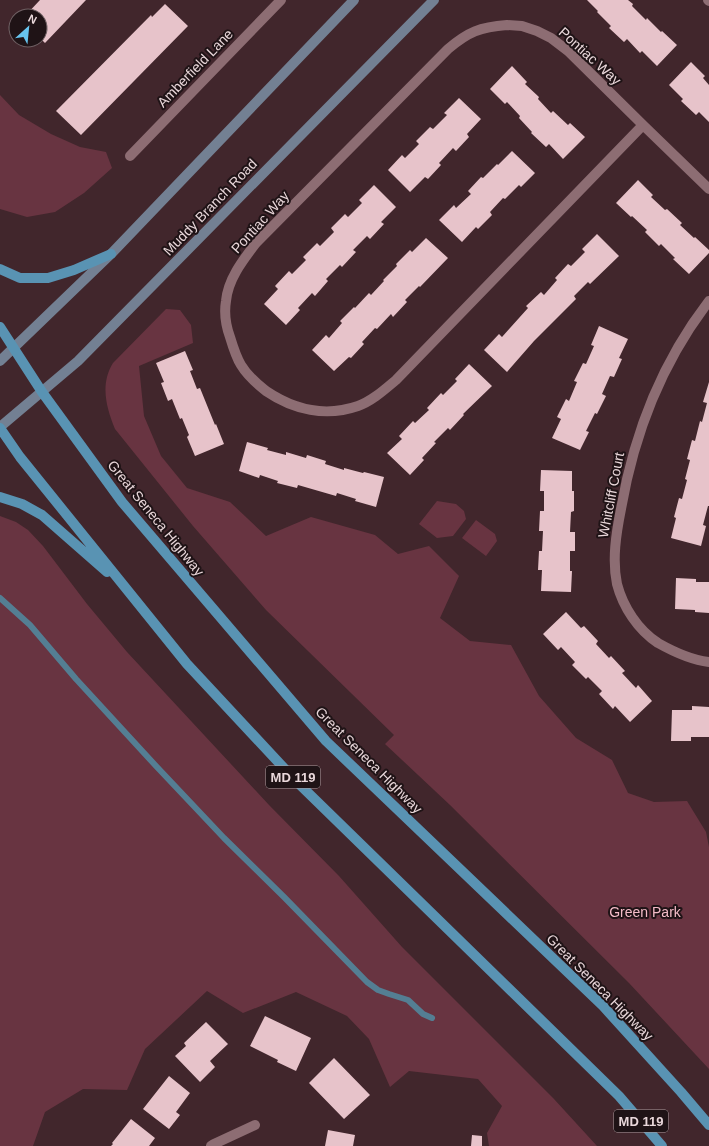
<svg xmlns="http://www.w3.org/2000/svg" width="709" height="1146" viewBox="0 0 709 1146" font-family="Arial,sans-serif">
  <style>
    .green { fill: #683441 }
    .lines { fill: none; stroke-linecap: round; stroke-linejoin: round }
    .stream { stroke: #547e93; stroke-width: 6 }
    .building { fill: #e7c3ca }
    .minor { stroke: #8d6d73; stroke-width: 10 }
    .secondary { stroke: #738093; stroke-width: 10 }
    .primary { stroke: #5993b3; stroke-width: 10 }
    .labels { text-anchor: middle; stroke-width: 4; stroke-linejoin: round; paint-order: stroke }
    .shield { fill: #1f1316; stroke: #ac9c9f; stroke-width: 1 }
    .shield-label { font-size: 13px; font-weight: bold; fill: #e9d7da }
    .street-label { font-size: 14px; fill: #e9d7da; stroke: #1f1316 }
    .park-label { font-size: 14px; fill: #f4bcc8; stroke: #1f1316 }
  </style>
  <rect width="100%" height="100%" fill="#41262c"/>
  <path class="green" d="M0,95L19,115L51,134L80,147L106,152L112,168L84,193L55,212L27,217L0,209Z
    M166,309L180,310L191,325L193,343L139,366L144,416L161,456L187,488L230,502L266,536L311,517L375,535L398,554L429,546L459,576L440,618L470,641L511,645L539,696L576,738L612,760L628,793L654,802L687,801L706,832L709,847V1069L629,983L450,805L385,744L394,735L266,610L193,526L115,429C106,407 100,384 113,363Z
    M437,501L456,504L464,511L466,519L453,536L437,538L419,524Z
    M0,516L16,522L28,530L43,546L87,604L127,652L269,805L339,876L402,947L554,1099L597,1146H489L487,1133L502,1106L478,1079L409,1071L390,1087L369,1039L347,1016L296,992L243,1013L207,991L145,1049L127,1090L83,1089L45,1112L33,1146H0Z
    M476,520L495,534L497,541L486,556L462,538Z"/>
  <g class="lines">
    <path class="stream" d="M0,598L30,625L76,679L156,766L224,838L284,897L367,982L378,990L389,994L408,1000L423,1014L432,1018"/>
  </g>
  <path class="building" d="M40,0H86L45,43L40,38V16H25Z
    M587,0H628L633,4L632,6L646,20L647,18L661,32L662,31L677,45L657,66L642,51L640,53L627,39L624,42L609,28L611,26L597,12L598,11Z
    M165,4L188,26L81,135L56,111L151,15L152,17Z
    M691,62L705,76L703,78L709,85V122L699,112L696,115L681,101L683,99L669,85Z
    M512,66L527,82L525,84L539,97L538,99L551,113L553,111L568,125L570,123L585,137L563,159L549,144L546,147L531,133L532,132L519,118L520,116L507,102L505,104L490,89Z
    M459,98L481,119L467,134L469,137L456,151L453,148L439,163L441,165L428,179L425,177L410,192L388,170L402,155L405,158L419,144L416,141L430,127L433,129L447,115L444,113Z
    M512,151L535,173L521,187L519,185L505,199L503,198L490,212L492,215L478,229L476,227L462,242L439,220L454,205L456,208L471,194L468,191L481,177L483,178L497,164L498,165Z
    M638,180L653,195L651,197L665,210L667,209L682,223L680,225L694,238L695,237L709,250V253L689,274L673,259L675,258L661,244L659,246L645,232L647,230L632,216L631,217L616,203Z
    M374,185L396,207L381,222L384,224L370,239L367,236L353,250L356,252L342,267L340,265L326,279L328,281L315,296L312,293L298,308L300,310L286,325L264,304L278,289L275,286L289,271L292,274L306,260L303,257L317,243L320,246L334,232L331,228L345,214L348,217L362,203L359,200Z
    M597,234L619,256L590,284L588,282L574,296L576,299L534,341L507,372L484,350L499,334L502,337L528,308L526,306L541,292L544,295L557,280L555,278L568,264L571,266L585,252L582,249Z
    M426,238L448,258L420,287L419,286L405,300L407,302L393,317L391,314L377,329L375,328L362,342L364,344L351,358L349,357L334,371L312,350L326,335L329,338L342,323L340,321L354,307L355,308L369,293L371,295L384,281L383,280L397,266L396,264L410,250L412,252Z
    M599,326L628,339L619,358L622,359L614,377L610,376L602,394L606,396L597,414L595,413L586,431L589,432L580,450L552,438L561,419L557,417L566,399L569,401L577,382L574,381L583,363L586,364L594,346L591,345Z
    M185,351L193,370L190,371L197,389L200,388L215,425L216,424L224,444L195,456L187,437L189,435L182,418L180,419L172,399L168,401L161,383L164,382L156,363Z
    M469,364L492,386L463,414L464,415L450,430L448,428L434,442L436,443L422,458L424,460L410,475L387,453L402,439L399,436L413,421L415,423L429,410L427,408L441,393L443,395L457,381L455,379Z
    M709,382V506H708L703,525L706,526L701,546L671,538L676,518L674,517L679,498L682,499L687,480L685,479L690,460L687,459L692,440L695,441L700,421L702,422L707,403L703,402Z
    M247,442L268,448L267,450L286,455V452L306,458L307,455L326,461L325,464L344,470V468L363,473L364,472L384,477L376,507L355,501L356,499L337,493L336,496L298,485L297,488L277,483L278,481L260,475L259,478L239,471Z
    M541,470L572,471V491H574V511L571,512L570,532H575V551H570V571H572L571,592L541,591L542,570H538L539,551H542L543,531H539L540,511H544V491H540Z
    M676,578L696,579V582H709V613L695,612V610L675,609Z
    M566,612L581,628L584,626L598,641L596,644L609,658L611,656L625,671L622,673L636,688L638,685L652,701L630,722L615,706L613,709L599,694L602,691L588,677L586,679L572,665L575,662L561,647L558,650L543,634Z
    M692,706L709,707V737H691V741H671L672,710H692Z
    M265,1016L311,1038L296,1071L277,1062L278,1060L250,1046Z
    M206,1022L228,1044L210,1061L215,1067L200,1082L175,1056L186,1046L184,1043Z
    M334,1058L370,1095L344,1119L309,1083Z
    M169,1076L190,1093L176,1112L180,1115L169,1129L143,1109Z
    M131,1119L155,1138L149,1146H111L113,1144L112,1143Z
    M328,1130L355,1135L353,1146H325Z
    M472,1135L482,1136V1146H471Z"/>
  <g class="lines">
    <path class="minor" d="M708,0L709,1
      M507,25L522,26L537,31L551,38L568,51L643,125L396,380C384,390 372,401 358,406C326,417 294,410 266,391C257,384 247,375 241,365C236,357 233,347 230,337C226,326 224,313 226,301C228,279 243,260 256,243L448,49C468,32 480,27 507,25Z
      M643,125L709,189
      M130,156L281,0
      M709,301C662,362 634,434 621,509C616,534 612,560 617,584C623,607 638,630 658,643C674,652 691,660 709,662
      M211,1146L214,1144L255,1125"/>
    <path class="secondary" d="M0,361L111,254L354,0
      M0,427L78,361L434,0"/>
    <path class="primary" d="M0,269L20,278H48L74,270L111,254
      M0,327L42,392L122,502L326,741L603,1006L681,1092L709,1125
      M0,428L20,457L187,664L296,781L619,1096L662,1146
      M0,497L22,504L42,515L107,572"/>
  </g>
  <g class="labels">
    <g class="shield">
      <rect x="266" y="766" width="54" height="22" rx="3"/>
      <rect x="614" y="1110" width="54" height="22" rx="3"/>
    </g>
    <g class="shield-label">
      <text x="293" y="782">MD 119</text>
      <text x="641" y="1126">MD 119</text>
    </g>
    <g class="street-label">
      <text transform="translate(590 56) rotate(42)" y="5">Pontiac Way</text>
      <text transform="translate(195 68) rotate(-46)" y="5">Amberfield Lane</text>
      <text transform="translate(210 207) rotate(-46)" y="5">Muddy Branch Road</text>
      <text transform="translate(260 222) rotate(-48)" y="5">Pontiac Way</text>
      <text transform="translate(611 495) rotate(-79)" y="5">Whitcliff Court</text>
      <text transform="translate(156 518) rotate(51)" y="5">Great Seneca Highway</text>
      <text transform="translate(369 760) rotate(45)" y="5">Great Seneca Highway</text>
      <text transform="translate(600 987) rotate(45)" y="5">Great Seneca Highway</text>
    </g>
    <g class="park-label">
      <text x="645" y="917">Green Park</text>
    </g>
  </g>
  <g transform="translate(28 28) rotate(27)"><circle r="19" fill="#1f1316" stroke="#706164"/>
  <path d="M0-3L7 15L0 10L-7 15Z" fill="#67c4ef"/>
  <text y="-6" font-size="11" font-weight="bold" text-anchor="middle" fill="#e9d7da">N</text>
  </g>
</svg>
